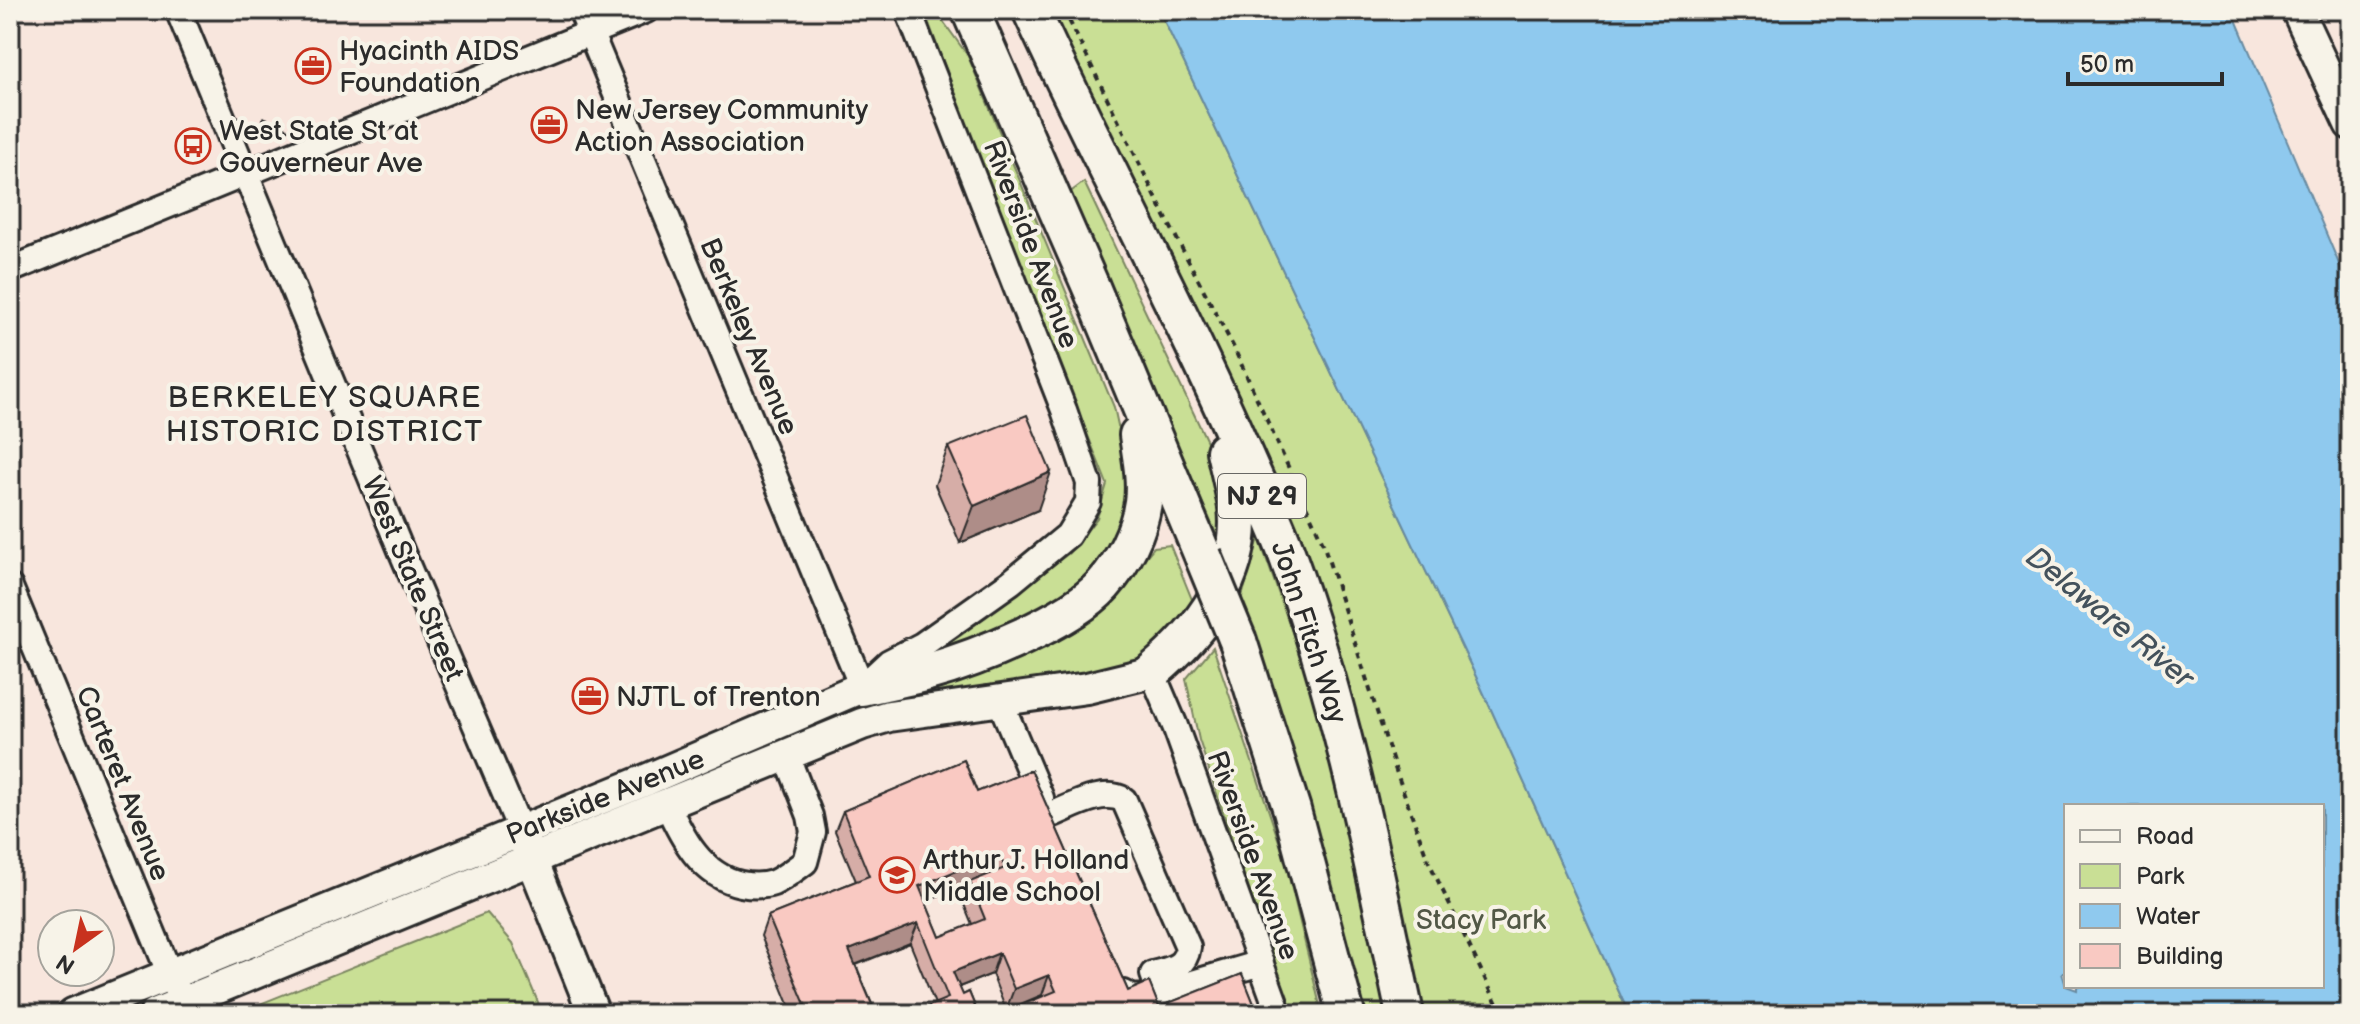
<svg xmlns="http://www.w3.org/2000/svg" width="2360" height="1024" viewBox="0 0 2360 1024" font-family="'Balsamiq Sans',sans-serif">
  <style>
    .green { fill: #c9df95; stroke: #7a8560; stroke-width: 2 }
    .water { fill: #8fc9ee; stroke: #678aa0; stroke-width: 2; fill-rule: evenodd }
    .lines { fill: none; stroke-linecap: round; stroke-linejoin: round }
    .minor-casing { stroke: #2b2b2b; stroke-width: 30 }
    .major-casing { stroke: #2b2b2b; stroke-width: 36 }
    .highway-casing { stroke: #2b2b2b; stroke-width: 42 }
    .path { stroke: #2b2b2b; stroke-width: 4; stroke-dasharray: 6 6; stroke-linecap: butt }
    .minor { stroke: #f7f3e8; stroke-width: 24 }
    .major { stroke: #f7f3e8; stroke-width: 30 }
    .highway { stroke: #f7f3e8; stroke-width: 36 }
    .highway-bridge-casing { stroke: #2b2b2b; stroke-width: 42; stroke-linecap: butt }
    .highway-bridge { stroke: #f7f3e8; stroke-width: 36 }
    .wall { fill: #d6ada7; stroke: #2b2b2b; stroke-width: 2; fill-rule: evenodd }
    .shaded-wall { fill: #ae8d88; stroke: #2b2b2b; stroke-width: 2 }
    .building { fill: #f9c9c2; stroke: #2b2b2b; stroke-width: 2; fill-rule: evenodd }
    .labels { text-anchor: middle; stroke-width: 8; stroke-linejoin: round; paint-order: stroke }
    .shield { fill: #f7f3e8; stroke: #686764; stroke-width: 2 }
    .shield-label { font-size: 26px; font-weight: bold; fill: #2b2b2b }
    .poi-label { font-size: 28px; fill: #2b2b2b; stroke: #f7f3e8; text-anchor: start }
    .street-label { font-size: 28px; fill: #2b2b2b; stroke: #f7f3e8 }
    .park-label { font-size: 28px; fill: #525846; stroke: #f7f3e8 }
    .neighbourhood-label { font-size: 30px; letter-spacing: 2px; fill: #2b2b2b; stroke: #f7f3e8 }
    .water-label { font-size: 30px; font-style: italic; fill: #44525c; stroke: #f7f3e8 }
  </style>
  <rect width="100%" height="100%" fill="#f8e6dd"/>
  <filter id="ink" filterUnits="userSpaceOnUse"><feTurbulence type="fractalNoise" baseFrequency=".0125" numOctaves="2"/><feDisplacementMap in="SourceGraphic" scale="16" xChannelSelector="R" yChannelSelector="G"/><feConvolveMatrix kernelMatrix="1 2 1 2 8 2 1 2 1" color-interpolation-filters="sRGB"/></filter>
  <g filter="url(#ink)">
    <path class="green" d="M924,10H935L968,56L1114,407L1130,480L1120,533L1094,578L1033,621L916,664L960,636L1069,553L1097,518L1107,484L978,156Z
      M1030,10H1159L1480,685L1629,1014H1404L1314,633Z
      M1084,182L1221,471L1223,550L1069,193Z
      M1259,538L1313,691L1344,813L1388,1014H1364L1311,808L1241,600Z
      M1170,545L1197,612L1143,660L1076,680L911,698L916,690L1047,641L1097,615L1154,547Z
      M1213,647L1284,856L1322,1014H1290L1199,740L1186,679Z
      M487,913L513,943L543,1014H235Z"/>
    <path class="water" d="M1159,10H2232L2350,290V1014H1629L1480,685ZM2066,806H2322V986H2077V990L2066,986L2062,973L2066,972Z"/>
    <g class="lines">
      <defs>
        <path id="minor" d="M178,10L403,555L520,829
          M581,10L862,687L889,662L922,645L1011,582L1068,535L1088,502L1089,483L1064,410L908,10
          M10,270L646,10
          M10,587L176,989
          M1152,672L1175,726L1279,1014
          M1000,701L1041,798
          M667,804C682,838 702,876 741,884C751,886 764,886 773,883C784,878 795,869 805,862L813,832L810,816L786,754
          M1048,816C1070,808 1102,787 1124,800L1188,947C1185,968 1170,969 1153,974L1160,993
          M1124,993L1132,998L1145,997L1261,963"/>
        <path id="major" d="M2297,10L2350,124
          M525,842L594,1014
          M73,1014L646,780L862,687
          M155,1014L862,724L889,716L1087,688L1152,672"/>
        <path id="highway" d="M970,10L1091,287L1203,556
          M1031,10C1100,160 1179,306 1245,457C1259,489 1274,520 1286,552C1341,702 1372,858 1405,1014
          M1238,641L1292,810L1346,1014
          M1152,672C1201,631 1245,574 1237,507C1234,488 1229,470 1225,451
          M862,687C884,682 906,678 928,672C975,659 1071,621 1103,585C1123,563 1139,531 1143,502C1146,480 1141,457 1138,435"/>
      </defs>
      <use href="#minor" class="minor-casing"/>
      <use href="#major" class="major-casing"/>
      <use href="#highway" class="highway-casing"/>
      <path class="path" d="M1064,10L1165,216L1233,346L1323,543L1395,768L1428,860L1502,1014
        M262,118L280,124L289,132"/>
      <use href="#minor" class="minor"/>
      <use href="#major" class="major"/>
      <use href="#highway" class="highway"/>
      <defs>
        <path id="highway-bridge" d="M1203,556L1238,641"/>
      </defs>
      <use href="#highway-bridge" class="highway-bridge-casing"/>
      <use href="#highway-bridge" class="highway-bridge"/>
    </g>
    <path class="wall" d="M948,447L1038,510L960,543L935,485Z
      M964,760L977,792L1031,770L1128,991L1149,982L1159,1007L1242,974L1258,1014H1000L1043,997L1042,995L1006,1010L992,974L959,987L963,995L969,992L976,1009L974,1014H910L935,1004L910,943L856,965L876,1014H793L761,936L768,916L856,881L835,831L843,811ZM970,883L963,902L972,924L940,937L925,901Z"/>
    <path class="shaded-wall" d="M1051,472L1038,510L960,543L974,506Z
      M999,853L992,874L912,906L919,886Z
      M918,923L910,943L842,970L849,950Z
      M999,953L992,974L946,992L953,972Z
      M1049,975L1042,995L1006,1010L1014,989Z"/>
    <path class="building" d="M1027,415L1051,472L974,506L948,447Z
      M964,760L977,792L1031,770L1128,991L1149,982L1159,1007L1242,974L1258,1014H1000L1056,991L1049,975L1014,989L999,953L953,972L963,995L969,992L976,1009L969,1012L970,1014H910L948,998L918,923L849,950L876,1014H809L768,916L869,876L843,811ZM999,853L1005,868L970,882L985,919L940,937L919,886Z"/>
  </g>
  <defs>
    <symbol id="office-ring" viewBox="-11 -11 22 22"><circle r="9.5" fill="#f7f3e8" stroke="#c8321e" stroke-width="1.5"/><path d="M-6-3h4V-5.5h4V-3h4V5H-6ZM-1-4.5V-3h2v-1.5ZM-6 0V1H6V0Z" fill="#c8321e"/></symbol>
    <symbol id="bus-ring" viewBox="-11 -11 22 22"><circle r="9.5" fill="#f7f3e8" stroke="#c8321e" stroke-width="1.5"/><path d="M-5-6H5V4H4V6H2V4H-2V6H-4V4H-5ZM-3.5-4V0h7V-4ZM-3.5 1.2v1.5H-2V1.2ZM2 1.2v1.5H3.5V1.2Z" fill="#c8321e"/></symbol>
    <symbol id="school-ring" viewBox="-11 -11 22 22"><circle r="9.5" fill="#f7f3e8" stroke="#c8321e" stroke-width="1.5"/><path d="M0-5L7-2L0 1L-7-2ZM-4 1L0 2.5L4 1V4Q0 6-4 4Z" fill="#c8321e"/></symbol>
  </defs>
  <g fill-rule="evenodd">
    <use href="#office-ring" x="293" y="46" width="40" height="40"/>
    <use href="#office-ring" x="529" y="105" width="40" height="40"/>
    <use href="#bus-ring" x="173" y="126" width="40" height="40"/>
    <use href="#office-ring" x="570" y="676" width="40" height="40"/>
    <use href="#school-ring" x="877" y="855" width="40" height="40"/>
  </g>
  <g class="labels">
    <rect class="shield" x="1218" y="474" width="88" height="44" rx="6"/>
    <g class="shield-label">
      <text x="1262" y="505">NJ 29</text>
    </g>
    <g class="poi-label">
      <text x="339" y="60">Hyacinth AIDS<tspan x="339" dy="32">Foundation</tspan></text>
      <text x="575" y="119">New Jersey Community<tspan x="575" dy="32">Action Association</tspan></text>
      <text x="219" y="140">West State St at<tspan x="219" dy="32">Gouverneur Ave</tspan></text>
      <text x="616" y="706">NJTL of Trenton</text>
      <text x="923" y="869">Arthur J. Holland<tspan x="923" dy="32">Middle School</tspan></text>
    </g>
    <g class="street-label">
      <text transform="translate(1032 244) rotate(69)" y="10">Riverside Avenue</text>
      <text transform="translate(750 336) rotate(67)" y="10">Berkeley Avenue</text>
      <text transform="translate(414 578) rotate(67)" y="10">West State Street</text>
      <text transform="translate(1310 632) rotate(72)" y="10">John Fitch Way</text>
      <text transform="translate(124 783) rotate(68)" y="10">Carteret Avenue</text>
      <text transform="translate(605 796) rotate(-22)" y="10">Parkside Avenue</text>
      <text transform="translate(1254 855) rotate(70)" y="10">Riverside Avenue</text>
    </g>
    <g class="park-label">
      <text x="1481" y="929">Stacy Park</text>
    </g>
    <g class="neighbourhood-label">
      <text x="325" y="407">BERKELEY SQUARE<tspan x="325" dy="34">HISTORIC DISTRICT</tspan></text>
    </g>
    <g class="water-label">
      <text transform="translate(2110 617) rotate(39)" y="10">Delaware River</text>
    </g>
  </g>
  <rect width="2360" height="1024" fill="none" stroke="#f7f3e8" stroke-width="40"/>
  <rect x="20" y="20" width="2320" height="984" fill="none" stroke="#2b2b2b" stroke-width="3" filter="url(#ink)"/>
  <rect x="2064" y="804" width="260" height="184" fill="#f7f3e8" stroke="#a5a39c" stroke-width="2"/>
  <rect x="2080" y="830" width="40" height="12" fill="#f7f3e8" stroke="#a5a39c" stroke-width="2"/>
  <text x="2136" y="844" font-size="24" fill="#2b2b2b">Road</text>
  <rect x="2080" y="864" width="40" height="24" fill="#c9df95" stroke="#a5a39c" stroke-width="2"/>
  <text x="2136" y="884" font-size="24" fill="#2b2b2b">Park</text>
  <rect x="2080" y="904" width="40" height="24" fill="#8fc9ee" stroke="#a5a39c" stroke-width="2"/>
  <text x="2136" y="924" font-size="24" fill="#2b2b2b">Water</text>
  <rect x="2080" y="944" width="40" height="24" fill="#f9c9c2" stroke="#a5a39c" stroke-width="2"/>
  <text x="2136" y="964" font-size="24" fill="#2b2b2b">Building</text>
  <g transform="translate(76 948) rotate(213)"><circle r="38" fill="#f7f3e8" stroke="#a5a39c" stroke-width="2"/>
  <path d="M0-6L14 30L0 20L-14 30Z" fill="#c8321e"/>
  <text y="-12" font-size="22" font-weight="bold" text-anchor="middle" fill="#2b2b2b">N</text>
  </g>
  <path d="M2068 72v12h154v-12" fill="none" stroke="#2b2b2b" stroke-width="4"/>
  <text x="2080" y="72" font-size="24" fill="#2b2b2b" stroke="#f7f3e8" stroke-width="6" paint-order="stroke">50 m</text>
</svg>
